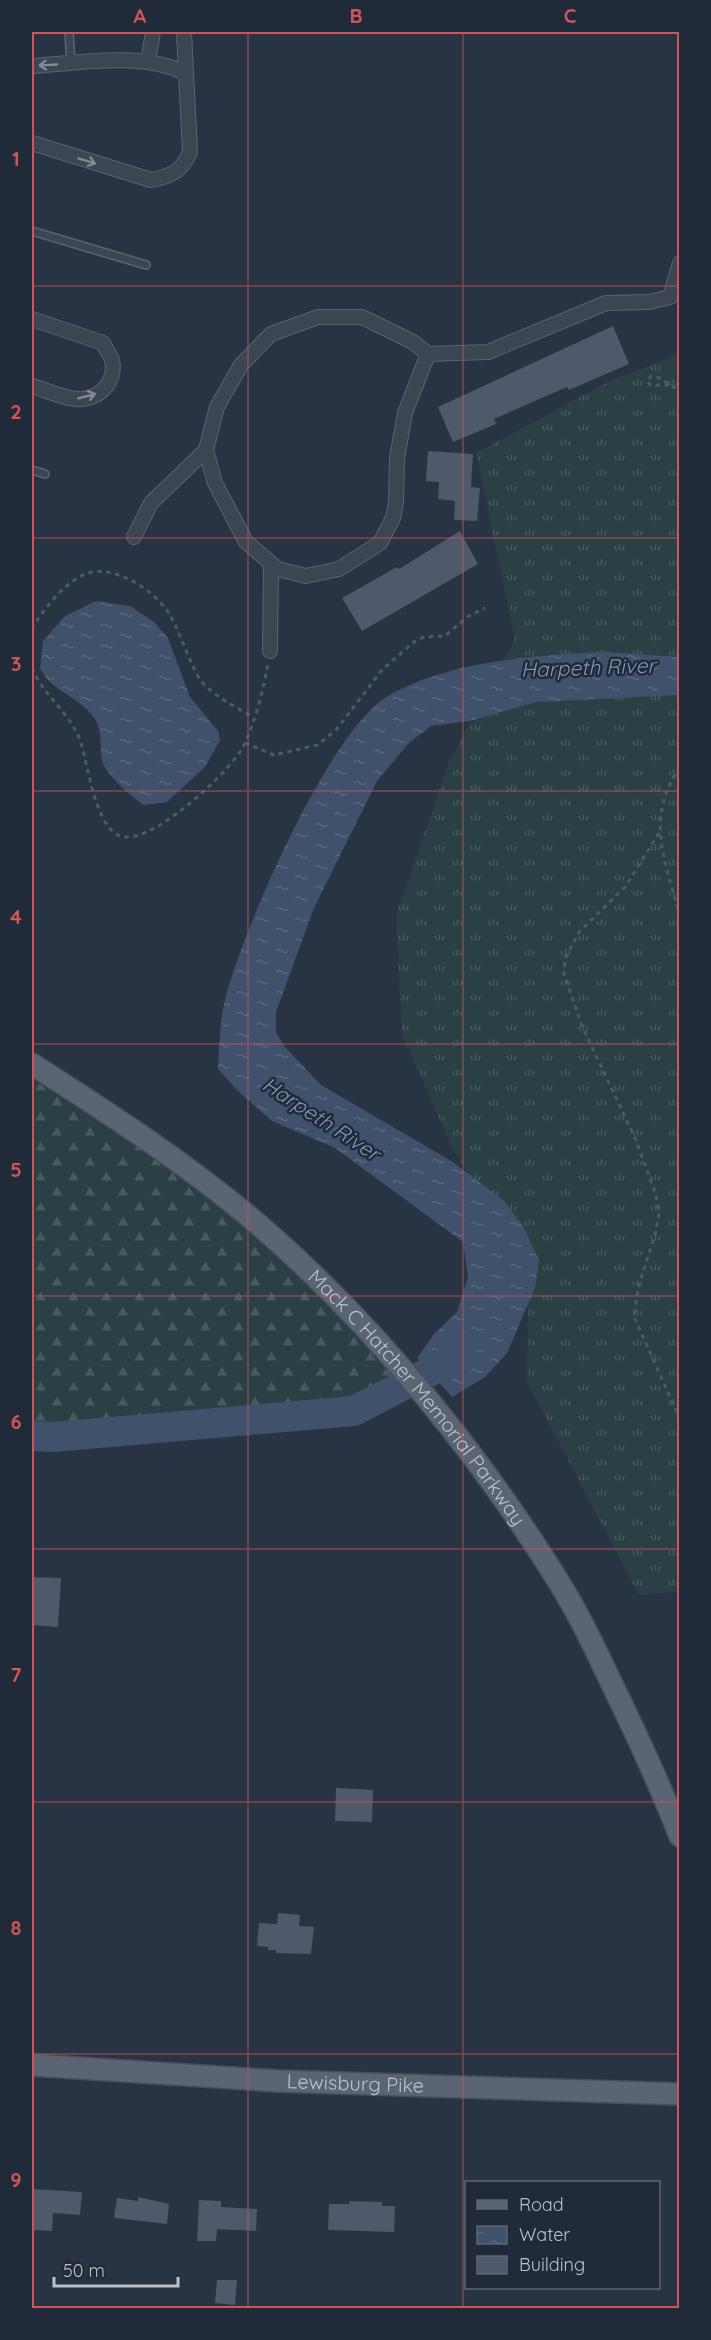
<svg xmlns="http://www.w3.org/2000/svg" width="711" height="2340" viewBox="0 0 711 2340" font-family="Quicksand,sans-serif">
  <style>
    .grass { fill: url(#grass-tufts) }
    .forest { fill: url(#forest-firs) }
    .water { fill: url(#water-ripples) }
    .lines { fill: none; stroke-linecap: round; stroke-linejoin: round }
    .river { stroke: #3f516b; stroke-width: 30 }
    .building { fill: #4e5a6b }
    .lane-casing { stroke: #5b6370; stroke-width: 10 }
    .street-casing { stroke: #5b6370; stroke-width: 16 }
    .primary-casing { stroke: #464e5c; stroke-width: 24 }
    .path { stroke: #495d60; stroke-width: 3; stroke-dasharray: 4.5 4.5; stroke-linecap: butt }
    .lane { stroke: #3c4552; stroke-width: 7 }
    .street { stroke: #3c4552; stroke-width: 14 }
    .primary { stroke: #5b6472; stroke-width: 21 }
    .oneway { stroke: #818995 }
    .grid { fill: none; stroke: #ce5659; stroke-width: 1.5; stroke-opacity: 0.55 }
    .labels { text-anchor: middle; stroke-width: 5; stroke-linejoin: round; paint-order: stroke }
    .street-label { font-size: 20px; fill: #bac1cc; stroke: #212a38 }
    .water-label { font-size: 21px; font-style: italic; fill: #8297b2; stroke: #212a38 }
    .neatline { fill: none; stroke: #ce5659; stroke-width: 2 }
    .grid-label { font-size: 20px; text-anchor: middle; font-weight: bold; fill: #ce5659 }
  </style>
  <defs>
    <pattern id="grass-tufts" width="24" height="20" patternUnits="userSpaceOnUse" patternTransform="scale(1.5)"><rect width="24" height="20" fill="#2a4044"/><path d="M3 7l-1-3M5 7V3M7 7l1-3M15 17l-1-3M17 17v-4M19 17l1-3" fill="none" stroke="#475a5e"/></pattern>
    <pattern id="forest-firs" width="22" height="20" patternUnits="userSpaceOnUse" patternTransform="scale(1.5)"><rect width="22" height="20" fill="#2a4044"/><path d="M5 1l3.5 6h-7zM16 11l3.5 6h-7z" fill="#475a5e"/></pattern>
    <pattern id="water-ripples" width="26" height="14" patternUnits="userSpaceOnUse" patternTransform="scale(1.5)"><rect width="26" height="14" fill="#3f516b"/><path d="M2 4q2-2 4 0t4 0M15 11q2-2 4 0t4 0" fill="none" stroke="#59687f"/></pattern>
  </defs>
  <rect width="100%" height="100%" fill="#283343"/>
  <path class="grass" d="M679,354V1592L639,1595L527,1382L528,1275L453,1149L402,1035L396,915L449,762L515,639L476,453L608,382Z"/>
  <path class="forest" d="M32,1064L200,1178L408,1379L354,1411L53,1437L32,1436Z"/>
  <path class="water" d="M96,601L130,606L154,622L168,638L190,697L218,731L220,740L205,767L167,802L144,805C134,799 106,775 103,763C98,744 105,730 91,714C75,695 51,691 40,668L43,641L65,616Z
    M605,652L679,657V695L536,702L470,721L431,726L409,743L377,781L314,908L276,1012V1033L285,1047L321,1085L453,1162L504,1201L523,1226L539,1260L535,1288L507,1353L485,1377L452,1397L417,1358L434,1334L457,1312L468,1277L463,1242L335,1148L272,1121L240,1093L218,1069C219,1043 220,1017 227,992C246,924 329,731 388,696C448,661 537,655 605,652Z"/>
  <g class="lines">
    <path class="river" d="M32,1436L53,1437L354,1411L458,1357L462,1350"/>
  </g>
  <path class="building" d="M613,326L629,364L569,390L567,387L494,419L496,424L453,442L438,407Z
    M428,451L473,454L471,487L480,488L477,521L454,520L455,501L438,499L439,482L426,481Z
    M460,531L478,564L362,631L342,598L397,567L399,569Z
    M32,1577L61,1578L58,1627L32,1625Z
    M336,1788L373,1790L372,1822L335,1821Z
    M278,1913L300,1915L299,1926L314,1927L311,1954L276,1953V1950H268V1947L257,1946L259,1923L277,1924Z
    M32,2189L82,2192L80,2215L53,2213L52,2231L32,2230Z
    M138,2197L169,2204L167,2224L114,2218L117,2198L138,2201Z
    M199,2200L221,2201V2207L257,2209L256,2231L217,2229L216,2241H197Z
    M349,2201L382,2202V2206H395L394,2232L328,2230L329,2204H350Z
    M217,2280H237L235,2305L215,2303Z"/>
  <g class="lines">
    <defs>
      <path id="lane" d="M69,32L71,64
        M32,231L146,265
        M32,470L45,474"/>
      <path id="street" d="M148,61L153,32
        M32,66C79,63 144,51 186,74
        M32,143L151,180C172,176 182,171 190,152L184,32
        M32,319L103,343C106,349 110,355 112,360C117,382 98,401 77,399C62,398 46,390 32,386
        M428,354L405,413L397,458L396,503L393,518L380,543L339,569L306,576L278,569L246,542L215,483L206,450L217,407L241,365L271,334L318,317H362L413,342L428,354L488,352L606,303L649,302L670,297L680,263
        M134,537L151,503L206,450
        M270,651L271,563"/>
      <g id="primary">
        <path id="s1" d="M32,1064C113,1116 194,1168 267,1232C379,1330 482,1458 560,1584C579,1614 595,1648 610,1680C635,1731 659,1783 680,1836"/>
        <path id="s2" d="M32,2065L278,2081L680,2094"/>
      </g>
    </defs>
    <use href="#lane" class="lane-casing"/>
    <use href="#street" class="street-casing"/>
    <use href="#primary" class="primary-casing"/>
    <path class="path" d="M669,385H650L647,381L651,376L660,378L680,391
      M32,629C42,611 62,586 81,576C110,560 155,590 170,615C180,632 191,667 201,681C215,697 236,707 253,717
      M32,668C44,697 71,713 81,743C88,766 95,823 118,835C146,851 230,772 243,747C255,723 263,691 268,664
      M245,743L274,755L317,745L336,730L382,670L415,641L424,637L445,636L467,617L485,608
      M680,767C644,818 666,862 680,917
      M659,833L625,887L579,932L565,959L564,974L582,1026L636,1140L656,1195L659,1214L655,1235L638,1288L634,1317L680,1419"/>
    <use href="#lane" class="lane"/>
    <use href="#street" class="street"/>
    <use href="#primary" class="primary"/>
  </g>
  <defs><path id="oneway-shaft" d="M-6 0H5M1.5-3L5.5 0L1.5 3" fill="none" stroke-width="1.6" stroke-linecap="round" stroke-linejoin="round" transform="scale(1.5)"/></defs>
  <g class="oneway">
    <use href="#oneway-shaft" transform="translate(48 65) rotate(177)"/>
    <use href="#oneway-shaft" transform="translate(87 161) rotate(17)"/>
    <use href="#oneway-shaft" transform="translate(87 396) rotate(-15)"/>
  </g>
  <path class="grid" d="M248,32V2308M463,32V2308M32,286H680M32,538H680M32,791H680M32,1044H680M32,1296H680M32,1549H680M32,1802H680M32,2054H680"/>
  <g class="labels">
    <g class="street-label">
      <text dy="7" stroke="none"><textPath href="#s1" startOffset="513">Mack C Hatcher Memorial Parkway</textPath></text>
      <text dy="7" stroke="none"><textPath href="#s2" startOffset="324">Lewisburg Pike</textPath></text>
    </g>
    <g class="water-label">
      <text transform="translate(588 668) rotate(-2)" y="7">Harpeth River</text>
      <text transform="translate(321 1119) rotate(33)" y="7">Harpeth River</text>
    </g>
  </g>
  <rect width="711" height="2340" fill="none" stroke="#212a38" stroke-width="66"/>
  <rect x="465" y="2181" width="195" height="108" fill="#212a38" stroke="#5e6673" stroke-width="1.5"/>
  <rect x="477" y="2200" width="30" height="9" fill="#5b6472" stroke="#5e6673" stroke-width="1.5"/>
  <text x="519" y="2211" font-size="18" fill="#bac1cc">Road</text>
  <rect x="477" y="2226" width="30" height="18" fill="url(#water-ripples)" stroke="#5e6673" stroke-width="1.5"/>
  <text x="519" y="2241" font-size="18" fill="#bac1cc">Water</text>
  <rect x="477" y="2256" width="30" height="18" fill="#4e5a6b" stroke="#5e6673" stroke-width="1.5"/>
  <text x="519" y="2271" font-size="18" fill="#bac1cc">Building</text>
  <path d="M54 2277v9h124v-9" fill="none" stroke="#bac1cc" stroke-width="3"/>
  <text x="63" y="2277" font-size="18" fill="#bac1cc" stroke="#212a38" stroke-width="4.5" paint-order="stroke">50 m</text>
  <rect x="33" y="33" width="645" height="2274" class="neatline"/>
  <g class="grid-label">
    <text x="140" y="23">A</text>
    <text x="356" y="23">B</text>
    <text x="570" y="23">C</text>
    <text x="16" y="166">1</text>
    <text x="16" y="419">2</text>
    <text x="16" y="671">3</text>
    <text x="16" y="924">4</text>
    <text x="16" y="1177">5</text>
    <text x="16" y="1429">6</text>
    <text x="16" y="1682">7</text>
    <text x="16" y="1935">8</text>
    <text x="16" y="2187">9</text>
  </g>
</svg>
